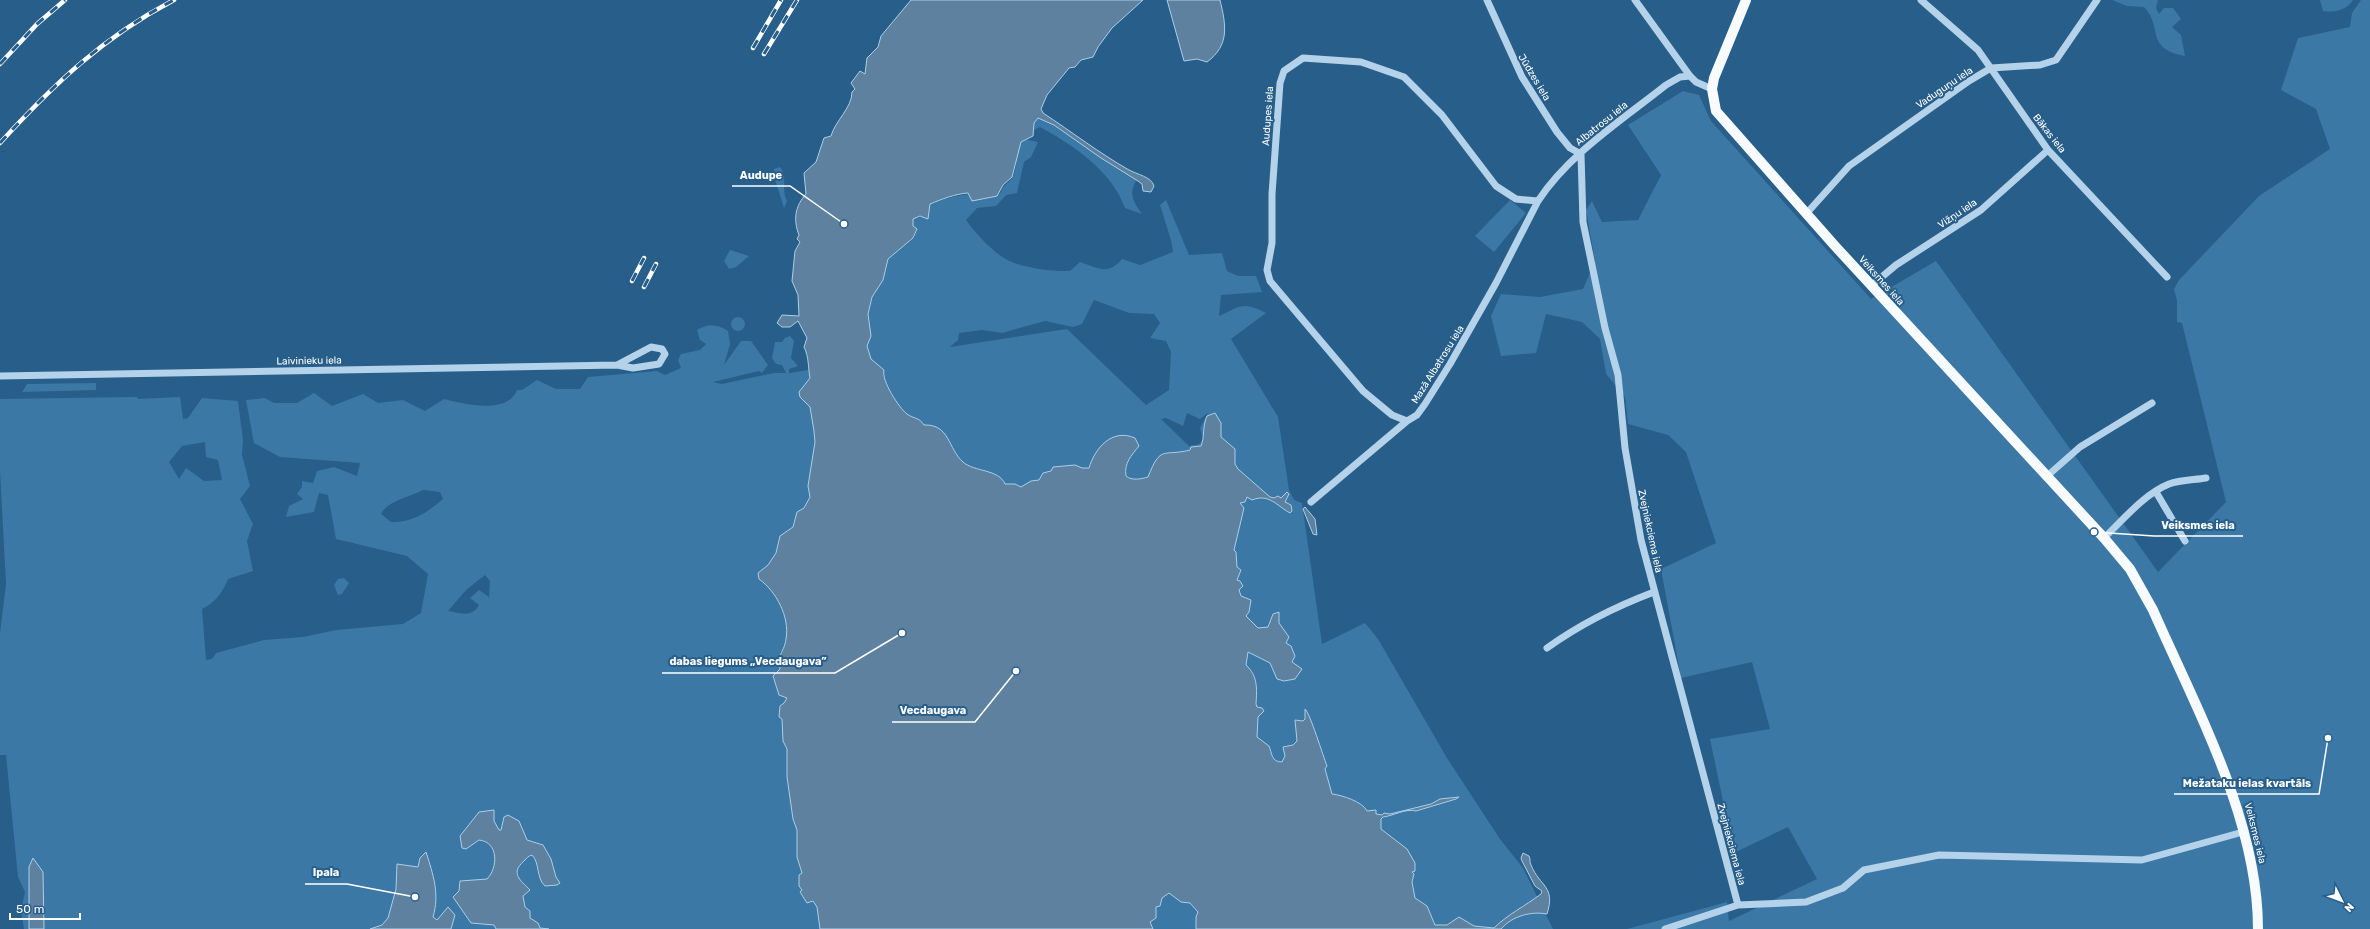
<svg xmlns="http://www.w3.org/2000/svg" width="2370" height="929" viewBox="0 0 2370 929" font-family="Rubik,sans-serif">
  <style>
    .green { fill: #3b78a6; fill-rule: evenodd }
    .water { fill: #5d819f; stroke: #a9cfea }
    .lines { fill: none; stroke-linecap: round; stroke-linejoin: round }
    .minor { stroke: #b4d2e9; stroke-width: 7 }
    .major { stroke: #f7fbfe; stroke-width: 10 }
    .rail-casing { stroke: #fff; stroke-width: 4.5 }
    .rail { stroke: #275e8a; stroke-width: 3; stroke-dasharray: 9; stroke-linecap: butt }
    .labels { text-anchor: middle; stroke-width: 4; stroke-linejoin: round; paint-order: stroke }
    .street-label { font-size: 10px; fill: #fff; stroke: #275e8a }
    .leader { fill: none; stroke: #fff; stroke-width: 1.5 }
    .callout-dot { fill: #fff; stroke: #275e8a; stroke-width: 1.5 }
    .callout-label { font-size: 11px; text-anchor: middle; font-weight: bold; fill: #fff; stroke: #275e8a; stroke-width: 4; stroke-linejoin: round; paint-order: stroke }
  </style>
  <rect width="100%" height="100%" fill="#275e8a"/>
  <path class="green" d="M2112,0H2158L2156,8L2159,14L2164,8H2173L2181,19L2172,27L2181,35L2185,56C2144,48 2164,28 2144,7L2127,6Z
    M2320,0H2353C2347,10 2334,13 2323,11Z
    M2361,0H2370V929H1627L1727,902L1729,921L1817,879L1788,827L1734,853L1710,739L1770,729L1752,662L1681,678L1661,569L1716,543L1686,452L1668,435L1628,424L1625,397L1606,374L1600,339L1582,322L1546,314L1536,353L1501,356L1491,316L1501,294L1540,297L1583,289L1595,261L1586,210L1592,201L1602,222L1638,220L1661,175L1628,125L1683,91L1699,95L1711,121L1871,299L1936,261L2158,572L2226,502L2182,323L2177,322V301L2174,289L2179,280L2259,196L2330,149L2316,109L2281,90L2298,38L2350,27L2352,13Z
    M1038,118L1054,125L1101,158L1137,179C1128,194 1133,201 1142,214L1125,208C1111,170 1073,145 1040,127L1034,130V123Z
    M1024,139L1038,142L1031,157L1024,162L1017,193L1006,195L996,206L977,208L966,220C975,233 997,257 1012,262C1029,269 1052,271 1070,271L1080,262C1098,268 1108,276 1122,259L1140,265L1173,252L1171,240L1160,205L1166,200L1189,255L1222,253L1227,271L1238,276H1256L1262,292L1221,295L1219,316C1241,306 1242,301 1266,313L1231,339L1278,417L1289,490L1294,500L1302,503L1322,644L1365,623L1378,639L1447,758L1500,839L1523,868L1553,929H24L21,910L25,892L18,877L6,755H0V633L6,584L0,471V399L137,397L138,399L180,397L183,419L188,418L202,398L238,401L243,440L242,455L250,486L240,499L253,524L247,541L253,571L228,579C223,592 215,603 202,609L206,660L212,659L216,653L264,640L303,637L336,630L403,624L421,613L428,574L407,556L336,539L328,495L319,493L314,512L286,517L289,506L303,499L297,494L302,487V481L313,483L317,471L334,467L357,476L360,463L280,457L254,443L246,400L265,398L274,403H297L314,393L332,406L363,394L378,403L403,400L425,411L444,399C463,404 508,415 517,390H522L537,380L556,389H580L588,377L657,371L665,375L681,368L678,360L681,354L700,350L706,344L700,340L697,330C708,323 717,324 728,331L730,344L724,365L741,341H751L768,365L762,373L759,371L713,382L722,384L774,373H786L782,365L776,364L772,358L775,342H782L785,338L790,336L794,341L791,358L798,366L789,369V373L871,360L867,346L871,336L868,314L872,297L883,280L888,259L914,238L917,230L913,226V219L929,215L930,204C955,194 973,193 1000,194C1003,184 1009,184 1013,176C1018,165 1014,149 1024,139ZM1094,300L1129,313L1154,314L1160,323L1150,338L1166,341L1171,352L1169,390L1146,405L1067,329L950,347L958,340L959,333L982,330L1002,333L1045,321L1073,327L1082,324ZM1187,413L1200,419L1208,413L1200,428L1203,439L1199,444L1189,446L1161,419L1166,418L1183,426ZM205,442L206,457L218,460L222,480L204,481L186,468L179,479L169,462L182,446ZM423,490L440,492L443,499C428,512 412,523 391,522L381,514C387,501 410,497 423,490ZM485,575L490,581L489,597L479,590L470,598L479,605C472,618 460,613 448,611L466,590Z
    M780,167C788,176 781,191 787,201L784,208L774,176V169Z
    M1510,200L1526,213L1494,252L1475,236Z
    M730,250L749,256L736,267L729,269L724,261Z
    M731 324a7 7 0 1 1 14 0a7 7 0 1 1-14 0Z
    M96,383V390L22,392L27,384Z
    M344,578L349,583L342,594L338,595L334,585L338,579Z"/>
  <path class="water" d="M911,0H1143L1112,28L1098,47L1093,57L1081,60L1075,67L1069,68L1047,95L1041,109L1043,113C1072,132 1099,153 1129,170C1136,174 1152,177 1154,186L1151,192L1143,191L1142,184L1138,181L1101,158L1054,125L1038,118L1034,123L1033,136L1021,142L1012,177L1003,185L997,196L972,201L968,193C955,194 942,199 930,204L928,219L920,216L913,219V226L917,229L913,238L888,259L883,280L872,297L868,314L871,336L867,346L871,359L884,370C881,380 899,408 907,414C914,419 919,417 924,425C950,424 948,449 963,462C974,472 999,469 1005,484H1015L1021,487L1031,481L1039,480L1043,473L1051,471L1053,467L1075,465L1082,468H1089C1095,448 1112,428 1135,438L1139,446C1131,456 1124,463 1126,476C1132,481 1141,479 1148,477C1161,444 1163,457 1190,450L1191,447L1201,446C1205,437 1202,427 1207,416L1215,413L1221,423V437L1235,449V464L1238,469L1270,497L1274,498L1278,496L1281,498L1287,492L1289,494L1285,502L1291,505L1292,511L1290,513C1277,506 1269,493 1252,500L1247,497L1245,502L1240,503L1244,508L1234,550L1236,552L1237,567L1241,570L1237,580L1240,581L1243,586L1239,590L1241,596L1251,600L1249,612L1246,616L1258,628L1268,627L1273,614L1279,612V623L1289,637L1286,643L1291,646L1295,656L1292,662L1302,669L1295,679L1284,681L1277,679L1270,663L1248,652L1246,665C1258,676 1257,689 1256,704L1257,707L1262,708L1264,711L1258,717L1257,737L1269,746C1272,753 1271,762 1282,762L1285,756L1283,747L1293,745L1297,741L1295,720L1303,721L1305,719V709C1310,713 1323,756 1327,766L1325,769L1332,794C1342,795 1363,802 1367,811L1376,810V814L1382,815L1384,813L1390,814L1431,804L1440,799L1459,797L1456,799L1416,811C1406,808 1393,816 1383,817L1381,819V829L1407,849L1415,863V871L1412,872L1414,874L1412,882L1415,898L1427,906L1435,925H1447L1459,917L1474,926L1494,928C1507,915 1525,906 1541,894L1542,891L1535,886L1522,861L1521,858L1523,853L1529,856C1531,860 1529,861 1531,865C1540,887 1556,886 1547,914C1531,911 1512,916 1501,929H1196V917L1198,912L1190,903L1181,902L1169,893L1162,898L1160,906L1156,907V918L1150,922L1153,929H820L817,907L813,901L807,903L800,892L802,890L799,886V875L802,873L797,857V830L793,819L787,777V749L783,741L782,719L779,717L780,706L784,703L787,698L779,695L773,676L780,669C778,651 784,653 786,639C790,617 776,591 759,579L758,573L768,565L776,553L780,536L793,527L797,512L804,508L810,497L808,486L815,442L814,431L810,407L800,397L799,392L810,378C808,367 809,357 804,347L807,338L798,321L790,327H782L777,323L782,315L799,316L798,295L792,281L795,251L800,242L797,239L799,235C793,220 795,206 806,194L804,173L816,162L824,138L831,136C835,121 852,108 852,92L855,89L851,83L860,71L865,74L867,58L878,47L881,36Z
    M1167,0H1220C1226,25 1230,45 1207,62L1197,59L1184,61Z
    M1305,507L1315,519L1317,535L1313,534L1303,509Z
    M494,810V821L499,830H501L504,817L508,815L519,821L527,840L543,845L551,859L556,877L560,883L557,885L545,886C536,878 540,863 532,855C528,856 527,858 524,861C510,873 520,880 530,890L523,896L525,907L530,911V918L538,923L540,928L549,929H496L494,925L471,923L453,897L459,891L460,881L487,879C498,868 499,842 479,840L466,849L462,848L460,836L479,812Z
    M426,852C433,874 440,894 433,917L437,920L448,907L455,915L451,929H370L382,925L388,918L396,889L397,864L418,867L420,858Z
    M33,858L43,872L44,929H29V867Z"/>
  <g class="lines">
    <path class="minor" d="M1487,0L1522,77L1557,132L1570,148L1581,154L1583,222L1605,328L1618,375L1625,448L1641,540L1738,905
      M1635,0L1690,76L1696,82L1712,89
      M1921,0L1978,50L2048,150L2167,277
      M1806,214L1849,166L1969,81L1991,68L2040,65L2056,60L2097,0
      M1871,286L1896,265L1981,210L2048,150
      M0,376L617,365L633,368L659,364L665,354L662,349L651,347L617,365
      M1407,421L1392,415L1363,391L1270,281L1267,270L1272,243V194L1280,83L1284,71L1303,58L1361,62L1404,77L1442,115L1496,186L1516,199L1538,201
      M2046,477L2080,447L2152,403
      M2156,492L2185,541
      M1311,502L1407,421L1417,415L1425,404L1450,364L1496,283L1538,201C1569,154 1622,120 1666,85L1680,77L1690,76
      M2104,538C2123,520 2144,494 2169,484C2180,480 2194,480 2206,478
      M1547,648C1579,625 1617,606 1654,592
      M1665,929L1738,905L1806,902L1843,888L1864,870L1939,855L2142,860L2243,832"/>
    <path class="major" d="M1746,0L1714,78L1712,89L1716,111L1835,246L2104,538L2130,569L2153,610C2196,708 2258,820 2258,929"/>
    <defs>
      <path id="rail" d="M753,48L781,0
        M764,54L797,0
        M0,64L37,24L65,0
        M0,143C53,85 103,37 174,0
        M632,281L644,258
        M644,287L656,264"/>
    </defs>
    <use href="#rail" class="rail-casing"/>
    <use href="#rail" class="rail"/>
  </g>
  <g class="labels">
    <g class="street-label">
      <text transform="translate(1535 77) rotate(59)" y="4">Jūdzes iela</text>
      <text transform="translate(1944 87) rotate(-34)" y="4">Vaduguņu iela</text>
      <text transform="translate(1267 116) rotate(-86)" y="4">Audupes iela</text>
      <text transform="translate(1601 123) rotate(-39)" y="4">Albatrosu iela</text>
      <text transform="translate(2050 133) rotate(52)" y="4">Bākas iela</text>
      <text transform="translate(1957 213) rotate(-34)" y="4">Vižņu iela</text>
      <text transform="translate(1882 280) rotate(48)" y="4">Veiksmes iela</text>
      <text transform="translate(309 360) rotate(-1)" y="4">Laivinieku iela</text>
      <text transform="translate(1437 364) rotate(-58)" y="4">Mazā Albatrosu iela</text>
      <text transform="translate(1651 531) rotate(78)" y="4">Zvejniekciema iela</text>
      <text transform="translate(2256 833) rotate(76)" y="4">Veiksmes iela</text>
      <text transform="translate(1732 844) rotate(75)" y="4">Zvejniekciema iela</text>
    </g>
  </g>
  <path class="leader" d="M844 224L790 186H732M2094 532L2154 536H2243M902 633L835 673H662M1016 671L975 722H892M2328 738L2319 794H2174M415 897L347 884H305"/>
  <g class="callout-dot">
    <circle cx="844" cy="224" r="4"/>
    <circle cx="2094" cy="532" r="4"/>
    <circle cx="902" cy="633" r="4"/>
    <circle cx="1016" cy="671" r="4"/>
    <circle cx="2328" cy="738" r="4"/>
    <circle cx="415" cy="897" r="4"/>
  </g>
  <g class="callout-label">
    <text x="761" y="179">Audupe</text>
    <text x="2198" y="529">Veiksmes iela</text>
    <text x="748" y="665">dabas liegums „Vecdaugava”</text>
    <text x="933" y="714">Vecdaugava</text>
    <text x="2247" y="787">Mežataku ielas kvartāls</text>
    <text x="326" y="876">Ipala</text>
  </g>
  <g transform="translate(2342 901) rotate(132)" stroke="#275e8a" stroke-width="3" paint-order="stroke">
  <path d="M0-3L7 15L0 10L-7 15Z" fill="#ffffff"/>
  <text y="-6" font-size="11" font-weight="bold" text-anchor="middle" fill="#ffffff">N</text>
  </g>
  <path d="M10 913v6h70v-6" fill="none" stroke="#ffffff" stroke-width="2"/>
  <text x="16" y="913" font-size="12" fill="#ffffff" stroke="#275e8a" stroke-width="3" paint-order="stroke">50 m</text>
</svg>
